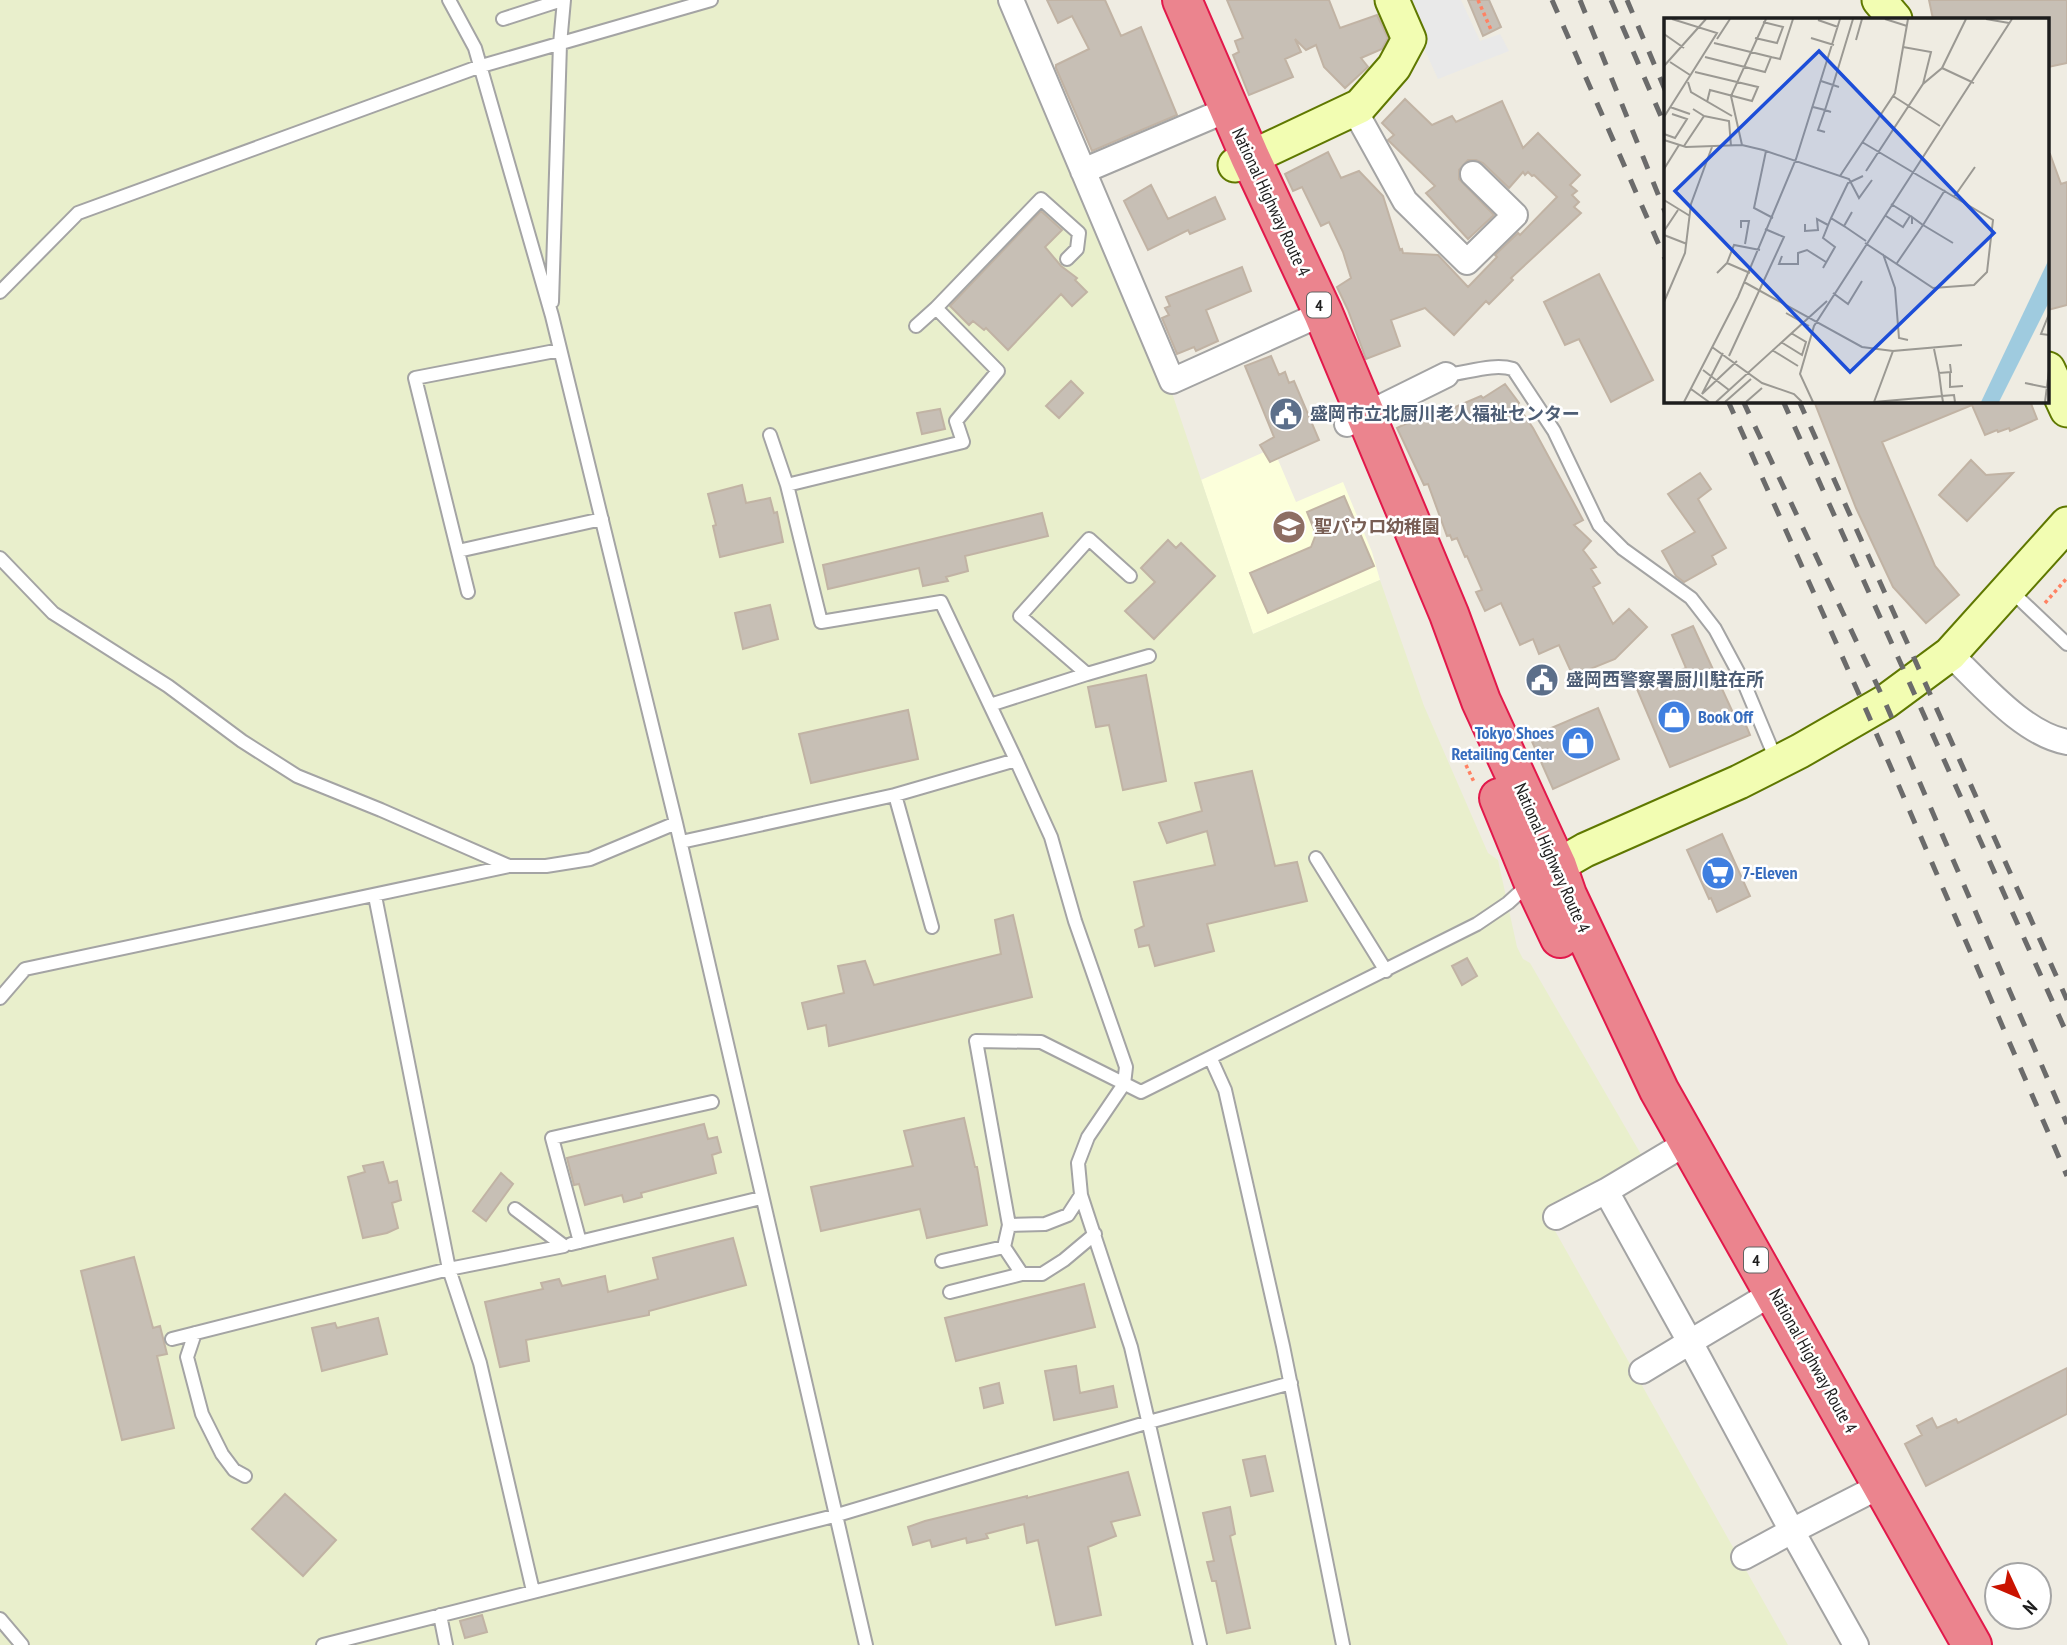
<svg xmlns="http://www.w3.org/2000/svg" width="2067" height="1645" viewBox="0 0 2067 1645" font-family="'PT Sans Narrow','Noto Sans JP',sans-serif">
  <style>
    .education { fill: #fcffdb }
    .farmland { fill: #e9efcc }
    .parking { fill: #e9e9e9 }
    .building { fill: #c7bfb5; stroke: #c1b3a4; stroke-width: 2 }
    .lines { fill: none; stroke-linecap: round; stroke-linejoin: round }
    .lane-casing { stroke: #a4a4a4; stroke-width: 16 }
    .street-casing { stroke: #a4a4a4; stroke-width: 28 }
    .secondary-casing { stroke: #5f7800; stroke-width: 37 }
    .highway-casing { stroke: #e2194b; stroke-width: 42 }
    .path { stroke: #ff8263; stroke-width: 3.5; stroke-dasharray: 3.5 3.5; stroke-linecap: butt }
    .lane { stroke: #fff; stroke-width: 12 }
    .street { stroke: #fff; stroke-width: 24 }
    .secondary { stroke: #f2fdb2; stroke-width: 33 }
    .highway { stroke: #eb848e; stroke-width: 38 }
    .rail { stroke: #6b6b6b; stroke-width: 5; stroke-dasharray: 14 14; stroke-linecap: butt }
    .labels { text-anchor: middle; stroke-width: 5; stroke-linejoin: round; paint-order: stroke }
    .shield { fill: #fff; stroke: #616161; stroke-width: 2 }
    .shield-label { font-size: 16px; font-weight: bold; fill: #1d1d1d }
    .street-label { font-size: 18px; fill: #1d1d1d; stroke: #fff }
    .service-label { font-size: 18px; font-weight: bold; fill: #4e5e75; stroke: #fff; text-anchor: start }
    .education-label { font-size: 18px; font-weight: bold; fill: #785e54; stroke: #fff; text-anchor: start }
    .shop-label { font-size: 18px; font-weight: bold; fill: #366cbe; stroke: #fff; text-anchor: start }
    .inset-road { fill: none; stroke: #9b9993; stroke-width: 2 }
    .view { fill: #1d4ed8; fill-opacity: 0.15; stroke: #1d4ed8; stroke-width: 3.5 }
    .inset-edge { fill: none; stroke: #1d1d1d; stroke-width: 3.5 }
  </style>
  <rect width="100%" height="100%" fill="#efece2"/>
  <path class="education" d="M1273,448L1296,502L1343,482L1372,552L1380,580L1253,634L1201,480Z"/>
  <path class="farmland" d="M0,0H1002L1170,387L1253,634L1380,580L1424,706L1488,853L1498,860L1517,947L1523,959L1530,963L1642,1156L1545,1213L1788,1645H0Z"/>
  <path class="parking" d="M1402,0H1461L1480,41L1500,34L1509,51L1438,79Z"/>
  <path class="building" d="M1047,0H1105L1121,36L1141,27L1177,115L1092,151L1056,68V65L1089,49L1072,16L1058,23Z
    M1227,0H1329L1340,28L1377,15L1388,38L1382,49L1361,58L1368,67L1345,88L1324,67L1316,45L1306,50L1295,39L1301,52L1285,59L1293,77L1249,95L1233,55L1239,52L1235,41L1243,38Z
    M1468,0H1489L1501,27L1483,36Z
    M1929,0H2067V63L2048,67V19H1933Z
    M1405,99L1432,125L1452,116L1456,122L1502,101L1523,148L1538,133L1580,175L1570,185L1577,191L1572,195L1579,202L1574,207L1581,213L1511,278L1513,280L1489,304L1486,301L1454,335L1425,308L1391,320L1400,346L1366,359L1348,310L1337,287L1351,278L1343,252L1329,222L1321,226L1302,187L1293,191L1285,174L1328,152L1341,178L1359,171L1383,196L1400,250L1402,249L1403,253L1438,255L1468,287L1497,257L1495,255L1518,233L1520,235L1557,197L1534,175L1532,176L1528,172L1525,175L1523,172L1509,188L1483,163L1476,160H1468L1459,170V179L1494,215L1468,239L1426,193L1435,186L1388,140L1394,135L1382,123Z
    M2048,154H2050L2061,184L2067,182V305L2048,310Z
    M1151,185L1168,219L1215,197L1225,219L1190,234L1188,230L1148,250L1124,201Z
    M1041,211L1062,230L1045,247L1061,266L1077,278L1075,280L1087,292L1072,306L1061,294L1008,350L986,328L984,330L973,321L969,325L950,306Z
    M1242,267L1251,291L1206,310L1218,341L1196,351L1194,347L1177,354L1162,318L1169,315L1165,308L1170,306L1166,297Z
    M1599,274L1653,380L1611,402L1579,339L1565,345L1544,302Z
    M1271,356L1279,375L1285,372L1289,383L1294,381L1319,440L1270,462L1260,445L1274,437L1245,366Z
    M1071,381L1083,393L1059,418L1046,406Z
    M1505,384L1519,403L1517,405L1533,428L1583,520L1574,525L1591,541L1583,550L1596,567L1591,569L1600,583L1593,587L1613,624L1629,609L1647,627L1615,659L1573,676L1559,645L1539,654L1533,639L1520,645L1501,603L1485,611L1476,592L1482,590L1467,556L1465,557L1457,538L1452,540L1450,535L1447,536L1428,484L1424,485L1397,428L1444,405L1446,411L1481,396L1483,398Z
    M1814,401H2030L2037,419L2010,431L2009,428L1998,432L1997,430L1985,435L1972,405L1882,442L1935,566L1959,595L1926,623L1893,587L1856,508Z
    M940,409L945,429L922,434L917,413Z
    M1971,460L1986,475L2013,473L1967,521L1939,495Z
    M1700,473L1711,489L1698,499L1726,548L1712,556L1716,564L1684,582L1676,576L1662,551L1695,532L1668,494Z
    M742,485L746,503L770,498L774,513L777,512L783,542L720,557L713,526L716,525L708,494Z
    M1344,496L1374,566L1268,613L1250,573L1311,547L1316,534L1307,512Z
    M1042,513L1048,536L965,556L968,571L946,577L948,581L923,586L919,568L828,589L823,565Z
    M1168,540L1176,548L1181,543L1215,576L1154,639L1125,611L1155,582L1141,568Z
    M770,605L778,639L743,649L735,613Z
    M1693,626L1734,715L1740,711L1750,735L1670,767L1637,689L1686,668L1672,635Z
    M1146,675L1166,781L1123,790L1109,725L1096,727L1088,687Z
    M1598,708L1619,759L1553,789L1530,737Z
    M908,710L918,759L811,783L799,734Z
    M1252,771L1275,866L1297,862L1307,901L1207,924L1214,951L1155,966L1149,945L1139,947L1135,930L1144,926L1134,882L1215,865L1207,831L1167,843L1159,823L1202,811L1195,783Z
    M1722,834L1750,896L1717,912L1711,898L1709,899L1687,850Z
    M1013,915L1032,997L829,1046L826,1025L808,1029L802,1003L844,993L838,966L865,961L874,985L1001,954L995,920Z
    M1467,958L1477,976L1462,985L1452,966Z
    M964,1118L975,1167H977L987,1225L927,1238L920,1209L821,1231L811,1187L913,1166L904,1131Z
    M704,1124L708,1139L717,1137L721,1152L712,1155L716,1173L641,1193L642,1197L624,1202L622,1195L585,1205L579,1184L574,1185L567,1158Z
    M383,1162L389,1183L397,1181L401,1200L392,1203L398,1228L387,1233L363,1238L348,1177L365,1172L363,1166Z
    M501,1173L513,1184L486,1221L473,1211Z
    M733,1238L746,1285L649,1311V1315L526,1340L529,1361L500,1367L485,1302L543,1289L541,1283L559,1279L562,1286L605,1276L608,1292L658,1279L653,1258Z
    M134,1257L153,1328L160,1326L167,1354L157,1356L174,1428L122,1440L81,1271Z
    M1084,1284L1095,1327L956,1361L945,1318Z
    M378,1318L387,1354L322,1371L312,1328L335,1323L337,1328Z
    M1076,1366L1080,1393L1113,1386L1117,1407L1054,1420L1045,1371Z
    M2067,1368V1414L1926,1486L1905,1444L1922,1435L1917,1426L1932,1418L1937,1428L1956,1419L1958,1423Z
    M999,1383L1003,1403L984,1408L980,1388Z
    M1265,1456L1273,1491L1251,1496L1243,1460Z
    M1128,1472L1140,1515L1111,1522L1116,1536L1088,1547L1101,1615L1056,1625L1038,1540L1027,1543L1024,1524L986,1534L988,1538L967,1543L966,1538L932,1547L930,1540L913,1545L908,1527L925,1521L1027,1496V1498Z
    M285,1494L336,1540L303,1576L252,1529Z
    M1230,1507L1235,1534L1230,1536L1250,1628L1227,1633L1216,1581H1212L1207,1562L1214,1561L1203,1513Z
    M482,1615L487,1632L465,1638L460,1621Z"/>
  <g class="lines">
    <defs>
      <path id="lane" d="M449,0L475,48L552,316L676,823L866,1645
        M503,19L562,0
        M0,292L78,213L478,67L711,0
        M552,302L560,44L564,0
        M916,326L936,308
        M1446,375C1467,373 1493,363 1513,369L1554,431L1599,525L1623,549L1691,598L1715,629L1744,683L1777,762
        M770,435L787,485L821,622L941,602L1016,760
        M787,485L963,442L956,421L998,371L936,308L1041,199L1079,233L1077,249L1067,259
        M458,551L602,519
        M0,558L53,613L168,686L242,741L297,776L381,810L509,866
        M2009,589L2067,644
        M468,592L415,378L560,350
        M1087,674L1149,656
        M990,705L1087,674L1020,616L1089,539L1130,576
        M681,842L895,795
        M1316,858L1386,971
        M932,927L895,795L1016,760L1051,837L1075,921L1126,1067L1124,1084L1088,1137L1078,1163L1081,1195
        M0,998L25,969L509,866H546L590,859L676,823
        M1211,1059L1225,1090L1283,1346L1343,1645
        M515,1209L564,1246L449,1269L480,1363L533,1591
        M1009,1225L976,1041L1041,1042L1141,1092L1477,924L1508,903L1530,883
        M580,1242L552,1138L712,1102
        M571,1244L761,1198
        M1004,1247L1009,1225L1045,1224L1068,1215L1081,1195L1131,1347L1200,1645
        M942,1261L1004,1247L1022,1274
        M950,1292L1022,1274H1042L1064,1260L1095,1234
        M195,1333L187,1357L202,1414L222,1454L234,1470L245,1476
        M172,1339L449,1269L375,896
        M440,1615L446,1645
        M0,1619L22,1645
        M323,1645L834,1516L1149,1422L1291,1383"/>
      <path id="street" d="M1011,0L1172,381L1323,313
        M1354,109L1405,201L1467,262L1515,215L1473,174
        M1083,171L1229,109
        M1347,424L1446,375
        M1950,654C1982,684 2023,734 2067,742
        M1606,1191L1688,1142
        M1556,1217L1606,1191L1690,1342L1774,1292
        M1642,1371L1690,1342L1792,1531L1744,1557
        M1856,1645L1792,1531L1882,1485"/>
      <path id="secondary" d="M1879,0L1895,19
        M1235,165L1360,106L1394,67L1409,39L1392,0
        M2048,369L2067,410
        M1557,866L1585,850L1739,782L1800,751L1885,702L1950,654L2067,524"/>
      <path id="highway" d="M1182,0L1250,157L1323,313L1449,614L1481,701L1557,866L1567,895L1659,1090L1972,1645
        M1499,798L1533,881L1560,938"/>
    </defs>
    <use href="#lane" class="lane-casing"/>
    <use href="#street" class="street-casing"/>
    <use href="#secondary" class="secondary-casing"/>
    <use href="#highway" class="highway-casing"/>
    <path class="path" d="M1478,0L1492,32
      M2045,603L2067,578
      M1466,765L1474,782"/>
    <use href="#lane" class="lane"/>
    <use href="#street" class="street"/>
    <use href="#secondary" class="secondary"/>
    <use href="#highway" class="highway"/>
    <path class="rail" d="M1552,0L1666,261
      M1580,0L1666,214
      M1611,0L1666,128
      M1627,0L1666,92
      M1728,401L1867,712L2067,1176
      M1743,401L1885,702L2067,1124
      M1783,401L2067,1034
      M1799,401L2067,1000"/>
  </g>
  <defs>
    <symbol id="civic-disc" viewBox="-11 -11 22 22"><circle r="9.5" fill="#5c6f8a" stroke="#fff"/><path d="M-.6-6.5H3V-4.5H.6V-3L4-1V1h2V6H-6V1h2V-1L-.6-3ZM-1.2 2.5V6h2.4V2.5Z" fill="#fff"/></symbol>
    <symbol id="school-disc" viewBox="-11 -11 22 22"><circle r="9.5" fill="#8d6e63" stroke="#fff"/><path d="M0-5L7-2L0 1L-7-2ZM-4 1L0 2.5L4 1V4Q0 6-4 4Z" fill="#fff"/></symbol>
    <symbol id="shop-disc" viewBox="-11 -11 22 22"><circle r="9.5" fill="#3f7fe0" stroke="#fff"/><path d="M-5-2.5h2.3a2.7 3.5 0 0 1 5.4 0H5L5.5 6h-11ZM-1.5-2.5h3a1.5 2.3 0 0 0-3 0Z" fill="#fff"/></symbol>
    <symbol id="supermarket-disc" viewBox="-11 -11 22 22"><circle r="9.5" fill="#3f7fe0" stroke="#fff"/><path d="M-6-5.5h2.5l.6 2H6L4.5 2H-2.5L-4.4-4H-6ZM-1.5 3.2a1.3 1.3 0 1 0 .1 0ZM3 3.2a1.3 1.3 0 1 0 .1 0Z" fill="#fff"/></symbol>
  </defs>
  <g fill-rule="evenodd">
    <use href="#civic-disc" x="1267" y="395" width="38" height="38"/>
    <use href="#school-disc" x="1270" y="508" width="38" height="38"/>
    <use href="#civic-disc" x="1523" y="661" width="38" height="38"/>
    <use href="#shop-disc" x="1655" y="698" width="38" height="38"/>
    <use href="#shop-disc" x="1559" y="724" width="38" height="38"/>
    <use href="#supermarket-disc" x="1699" y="854" width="38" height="38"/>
  </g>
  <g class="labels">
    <g class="shield">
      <rect x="1307" y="292.5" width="24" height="25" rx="5"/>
      <rect x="1744" y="1247.5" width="24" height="25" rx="5"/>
    </g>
    <g class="shield-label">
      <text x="1319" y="311">4</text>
      <text x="1756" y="1266">4</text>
    </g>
    <g class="street-label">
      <text transform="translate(1271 202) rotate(65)" y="6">National Highway Route 4</text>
      <text transform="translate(1552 858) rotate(66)" y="6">National Highway Route 4</text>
      <text transform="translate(1813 1361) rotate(61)" y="6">National Highway Route 4</text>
    </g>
    <g class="service-label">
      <text x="1310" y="420">盛岡市立北厨川老人福祉センター</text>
      <text x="1566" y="686">盛岡西警察署厨川駐在所</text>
    </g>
    <g class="education-label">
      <text x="1314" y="533">聖パウロ幼稚園</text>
    </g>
    <g class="shop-label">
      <text x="1698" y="723">Book Off</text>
      <text x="1554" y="739" text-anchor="end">Tokyo Shoes<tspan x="1554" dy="21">Retailing Center</tspan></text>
      <text x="1742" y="879">7-Eleven</text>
    </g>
  </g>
  <g transform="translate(1664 18)">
    <rect width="385" height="385" fill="#efece2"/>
    <path d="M385,241V284L335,384H317Z" fill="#9fcbdf"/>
    <path class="inset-road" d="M221,1L243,8M322,1L345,5M154,2L174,9M0,16L20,30M91,20L113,25L119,9L99,4M147,20L170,27M53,21L66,1M192,22L198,1M239,29L267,34L259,66M41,39L101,54L107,39L50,25M107,39L116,41L129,1M6,44L26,57M0,48L42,1M278,50L310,65M31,54L94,69L88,83L46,72L43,84M157,63L169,67L189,1M24,64L27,74L68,98M229,78L276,108M6,89L26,96M149,89L161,92L154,112L161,114M167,94L161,92L169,67L175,69M40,98L65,103L67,128M0,99L53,15L8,1M0,116L11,120L23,101L8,96M0,122L22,129L78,127L99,132L185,161L195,180L208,162M198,124L329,202L323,254L310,267L269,270L201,225M78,127L67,78L102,1M20,128L40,98L29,91M102,133L90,190L109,200M0,151L15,127M202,153L259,66L278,50L302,1M176,158L231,75L244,1M290,179L311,149M0,182L26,198M227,186L248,199M188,194L180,208L167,200L184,165L199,158M222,198L239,209L246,198M141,206V213L154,212L153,201L164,207M248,206V199L259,207L281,172M180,208L202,223M77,210V203H85L81,226M0,213L14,192M0,217L23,226M219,236L231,270L235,320L244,322M118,238L115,246H134V235L143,232L162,244M63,245L70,227L96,232M233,245L259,207L289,225M159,250L171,229L159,220L167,200M53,255L63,245L86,255M80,264L198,329L229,333M169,275L184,286L198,263M0,284L21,235L27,186L48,129M122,295L145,308M385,296L377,316L385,317M117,324L138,337L142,324L127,315M48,329L98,365L130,376L138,384M270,331L275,355L287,354L286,346M108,332L134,348M59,335L38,376L73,343M65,338L120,219L101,211M39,352L65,372M286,354V369L299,368M361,365L385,370M27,371L45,384M20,384L74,279L132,141L176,1M52,384L163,283M61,384L87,361M82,384L98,370M149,384L136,356L150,308L348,1M210,384L229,333L298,327M210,384L278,378L275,355M279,384L278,378L290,377L291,384M381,384L385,353"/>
    <path class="view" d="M155,33L330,215L186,354L11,173Z"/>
    <rect width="385" height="385" class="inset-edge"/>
  </g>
  <g transform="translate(2018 1596) rotate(134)"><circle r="33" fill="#ffffff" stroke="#a5a5a5" stroke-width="2"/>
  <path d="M0-5L12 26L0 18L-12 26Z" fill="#ca1300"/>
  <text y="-10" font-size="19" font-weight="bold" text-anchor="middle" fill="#1d1d1d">N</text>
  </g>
</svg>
